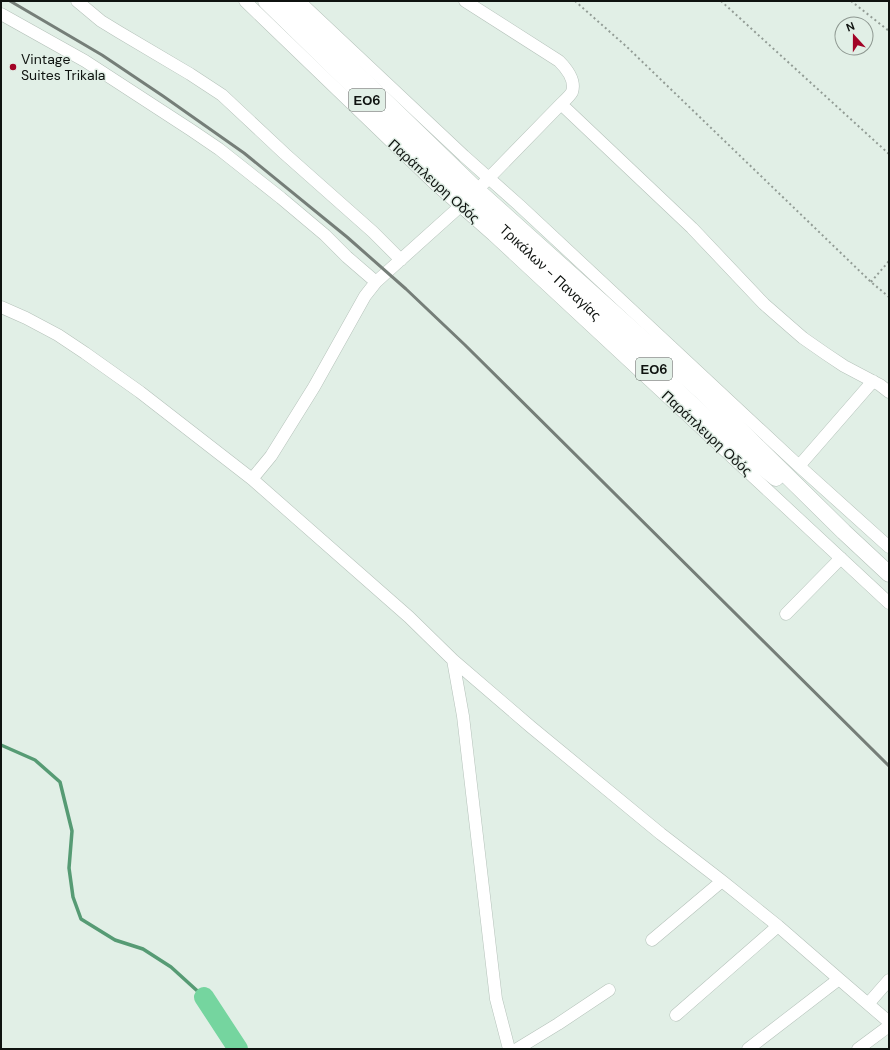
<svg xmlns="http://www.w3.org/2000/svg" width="890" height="1050" viewBox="0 0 890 1050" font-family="'DM Sans',sans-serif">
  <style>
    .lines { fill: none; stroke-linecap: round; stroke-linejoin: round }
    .stream { stroke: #569b74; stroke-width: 3.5 }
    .river { stroke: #75d59f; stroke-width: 20 }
    .minor-casing { stroke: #b5c2ba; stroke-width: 13 }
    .major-casing { stroke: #b5c2ba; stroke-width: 17 }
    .path { stroke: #929c95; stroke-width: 2; stroke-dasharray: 2 3; stroke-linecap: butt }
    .minor { stroke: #fff; stroke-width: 12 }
    .major { stroke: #fff; stroke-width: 16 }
    .rail { stroke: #757e78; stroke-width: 3 }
    .poi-dot { fill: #a20326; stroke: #e1efe6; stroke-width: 1.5 }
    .labels { text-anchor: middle; stroke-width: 3; stroke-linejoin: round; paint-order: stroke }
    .shield { fill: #e1efe6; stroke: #4e5550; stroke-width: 1 }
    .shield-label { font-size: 13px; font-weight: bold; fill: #0f1310 }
    .poi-label { font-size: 14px; fill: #0f1310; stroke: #e1efe6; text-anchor: start }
    .street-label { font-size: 14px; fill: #0f1310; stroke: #e1efe6 }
  </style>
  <rect width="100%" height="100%" fill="#e1efe6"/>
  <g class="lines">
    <path class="stream" d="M1,745L35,760L60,782L72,831L69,868L73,897L81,919L115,940L143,949L171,967L204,997"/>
    <path class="river" d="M204,997L238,1049"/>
    <defs>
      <path id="minor" d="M77,1L101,21L119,32L190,74L222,95L285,154L373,232L401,260
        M245,1L434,183L493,235L889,603
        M299,1L464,156L519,205L799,466L889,547
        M465,1L559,61C567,69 576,80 572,92C570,96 564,101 561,104L483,184
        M1,14L85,61L191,130L219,149L281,198L325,235L347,257L376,282
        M561,104L692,228L764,304L803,338L826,354L844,366L880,385L889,392
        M1,307L26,318L58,335L85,353L140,392L252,479L409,617L453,660L531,727L661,834L722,881L778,926L839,979L889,1022
        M799,466L873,381
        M252,479L271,456L314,387L365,296L376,282L387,272L466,201
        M786,614L841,558
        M453,660L463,716L496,999L509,1049
        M652,940L722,881
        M868,1004L889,980
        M676,1015L778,926
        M517,1049L558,1024L609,990
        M748,1049L839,979
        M858,1049L889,1026"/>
      <g id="major">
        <path id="s1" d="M266,1L445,176L470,197L742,451L776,478"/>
        <path d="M282,1L477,190L701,391L844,532L889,574"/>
      </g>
    </defs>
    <use href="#minor" class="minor-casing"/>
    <use href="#major" class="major-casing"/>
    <path class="path" d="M575,1L627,47L871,282L889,297
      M721,1L889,154
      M851,1L889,31
      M871,282L889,261"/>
    <use href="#minor" class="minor"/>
    <use href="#major" class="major"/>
    <path class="rail" d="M10,1L102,55L163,96L244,153L347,237L406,289L465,345L889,766"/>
  </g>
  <circle class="poi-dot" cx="13" cy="67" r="4"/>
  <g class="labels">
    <g class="shield">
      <rect x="349" y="89" width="36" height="22" rx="3"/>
      <rect x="636" y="358" width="36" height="22" rx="3"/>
    </g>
    <g class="shield-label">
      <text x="367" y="105">ΕΟ6</text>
      <text x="654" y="374">ΕΟ6</text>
    </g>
    <g class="poi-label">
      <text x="21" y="64">Vintage<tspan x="21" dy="16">Suites Trikala</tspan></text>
    </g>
    <g class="street-label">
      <text transform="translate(434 181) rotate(42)" y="5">Παράπλευρη Οδός</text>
      <text dy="5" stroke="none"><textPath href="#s1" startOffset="393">Τρικάλων - Παναγίας</textPath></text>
      <text transform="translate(707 433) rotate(43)" y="5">Παράπλευρη Οδός</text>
    </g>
  </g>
  <rect width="890" height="1050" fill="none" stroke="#0f1310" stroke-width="4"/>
  <g transform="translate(854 36) rotate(339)"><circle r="19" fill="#e1efe6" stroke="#8d9790"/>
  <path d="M0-3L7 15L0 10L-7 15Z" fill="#a20326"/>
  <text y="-6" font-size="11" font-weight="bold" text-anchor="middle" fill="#0f1310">N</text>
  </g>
</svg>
